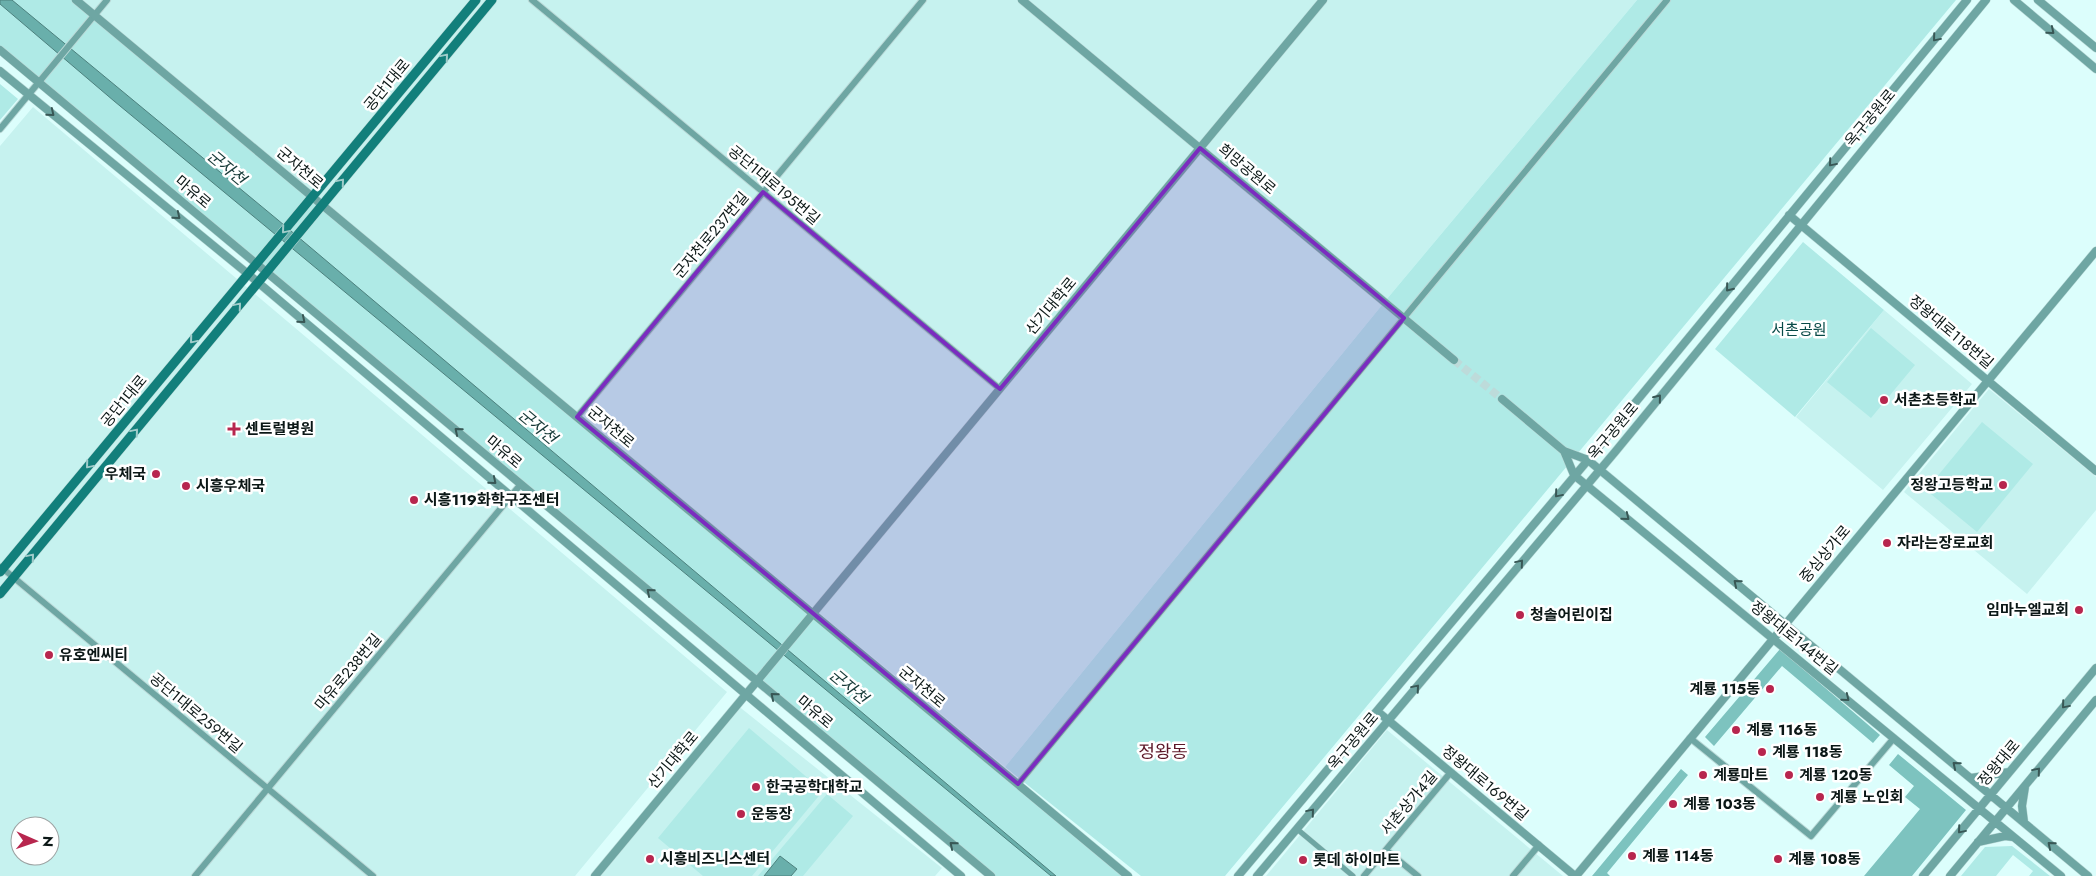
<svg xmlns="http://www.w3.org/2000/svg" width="2096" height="876" viewBox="0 0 2096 876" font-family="Jost,'Noto Sans KR',sans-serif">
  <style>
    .built { fill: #c6f2ef; fill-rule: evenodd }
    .green { fill: #afeae6 }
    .forest { fill: #7dc3bf }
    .water { fill: #69afab; stroke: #4d817e }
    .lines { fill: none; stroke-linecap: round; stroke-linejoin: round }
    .tertiary-tunnel { stroke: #bddbda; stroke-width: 8; stroke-dasharray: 8 4; stroke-linecap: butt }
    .pedestrian-casing { stroke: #bbd9d7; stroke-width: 6 }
    .minor-casing { stroke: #bbd9d7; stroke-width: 8 }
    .tertiary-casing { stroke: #bbd9d7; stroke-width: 9 }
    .secondary-casing { stroke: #bbd9d7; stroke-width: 10 }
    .pedestrian { stroke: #6ea6a3; stroke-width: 5 }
    .minor { stroke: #6ea6a3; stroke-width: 6 }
    .tertiary { stroke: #6ea6a3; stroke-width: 8 }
    .secondary { stroke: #127f7b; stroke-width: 9 }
    .oneway { stroke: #385755 }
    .oneway2 { stroke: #a0ccca }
    .marked { fill: #7b2cbf; fill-opacity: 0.2; stroke: #7b2cbf; stroke-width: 4; stroke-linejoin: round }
    .poi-dot { fill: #b7264e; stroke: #fff; stroke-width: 2 }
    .labels { text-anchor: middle; stroke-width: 5; stroke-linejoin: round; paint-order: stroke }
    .street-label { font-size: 15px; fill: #0b1716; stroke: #fff }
    .park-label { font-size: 15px; fill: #074a47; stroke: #fff }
    .poi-label { font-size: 15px; font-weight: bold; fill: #0b1716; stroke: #fff; text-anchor: start }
    .water-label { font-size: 16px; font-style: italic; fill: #163937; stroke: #fff }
    .quarter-label { font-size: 18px; fill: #5c1727; stroke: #fff }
  </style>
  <rect width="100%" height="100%" fill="#dcfefc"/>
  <path class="built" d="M80,0H1637L1391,294L1005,767Z
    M33,107L727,692L575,876H0V146ZM20,826H50V856H20Z
    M1884,310L1972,384L1883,490L1796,417Z
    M1989,389L2096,477V510L2027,594L1904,492Z
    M737,705L942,868L935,876H599Z
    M1387,730L1563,876H1266Z"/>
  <path class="green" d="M0,0H76L1128,876H991L0,50Z
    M1637,0H1956L1225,876H1141L1005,767L1391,294Z
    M0,84L18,99L0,120Z
    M1803,242L1884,310L1795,417L1715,349Z
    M1871,328L1915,365L1871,418L1827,382Z
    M1982,422L2033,464L1977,532L1926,490Z
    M749,728L823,791L752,876H703L658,838Z
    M827,794L853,816L803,876H758Z
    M2012,846L2050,876H2029L2033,871L2013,855L1996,876H1961L1985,847Z"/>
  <path class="forest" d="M1780,649L1880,735L1873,743L1782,666L1714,746L1705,737Z
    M1898,754L1966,810L1912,876H1864L1920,809L1905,797L1914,786L1889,765Z
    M1681,769L1688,775L1607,873L1610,876H1592Z"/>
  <path class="water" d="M0,0H12L278,220L1056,876H1051L114,101L0,4Z
    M780,856L797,869L791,876H764Z"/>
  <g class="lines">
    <path class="tertiary-tunnel" d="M1454,360L1502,399"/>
    <defs>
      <path id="pedestrian" d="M1297,829L1353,876"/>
      <path id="minor" d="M532,0L1000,389
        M0,129L107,0
        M577,417L923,0
        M1,567L373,876
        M1690,738L1811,836L1894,738
        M1018,784L1667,0
        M1386,850L1418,876
        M195,876L521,484
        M1364,876L1451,772
        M1513,876L1539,845"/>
      <path id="tertiary" d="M76,0L1128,876
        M1022,0L1454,360
        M2014,0L2096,69
        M2038,0L2096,48
        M0,50L991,876
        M0,71L248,274L961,876
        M1789,215L2096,471
        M1502,399L1564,451L1588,460L2088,876
        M1564,451L1574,475L2061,876
        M1377,711L1575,876
        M1971,778L2009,772
        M2024,822L2022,806L2025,787
        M1978,842L2005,836L2013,837
        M595,876L1323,0
        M1238,876L1588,460L1967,0
        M1257,876L1615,452L1986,0
        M1576,876L2096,251
        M1923,876L2096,668
        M1950,876L2096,700"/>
      <path id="secondary" d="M0,572L476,0
        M0,594L492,0"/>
    </defs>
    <use href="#pedestrian" class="pedestrian-casing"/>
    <use href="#minor" class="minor-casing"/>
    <use href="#tertiary" class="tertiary-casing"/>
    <use href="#secondary" class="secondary-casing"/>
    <use href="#pedestrian" class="pedestrian"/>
    <use href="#minor" class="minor"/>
    <use href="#tertiary" class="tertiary"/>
    <use href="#secondary" class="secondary"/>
  </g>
  <defs><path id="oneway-chevron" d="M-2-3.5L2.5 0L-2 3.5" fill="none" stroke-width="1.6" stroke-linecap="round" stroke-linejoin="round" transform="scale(1.25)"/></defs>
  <g class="oneway">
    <use href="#oneway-chevron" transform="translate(2051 31) rotate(40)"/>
    <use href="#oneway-chevron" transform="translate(1936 38) rotate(130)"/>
    <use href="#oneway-chevron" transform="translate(51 113) rotate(39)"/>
    <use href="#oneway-chevron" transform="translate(1832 163) rotate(130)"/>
    <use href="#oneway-chevron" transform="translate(177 216) rotate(39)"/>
    <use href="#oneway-chevron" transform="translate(1729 288) rotate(129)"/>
    <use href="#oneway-chevron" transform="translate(302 320) rotate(40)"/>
    <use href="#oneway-chevron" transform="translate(1658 398) rotate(-51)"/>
    <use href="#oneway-chevron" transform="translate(458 431) rotate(-140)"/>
    <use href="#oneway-chevron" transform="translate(493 481) rotate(40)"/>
    <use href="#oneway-chevron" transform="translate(1558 494) rotate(130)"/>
    <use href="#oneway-chevron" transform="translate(1626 517) rotate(39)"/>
    <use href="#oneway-chevron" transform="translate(1520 563) rotate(-50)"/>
    <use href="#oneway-chevron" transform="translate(1737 583) rotate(-140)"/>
    <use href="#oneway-chevron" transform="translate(650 592) rotate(-140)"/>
    <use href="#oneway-chevron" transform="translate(1416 688) rotate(-50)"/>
    <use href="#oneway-chevron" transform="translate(774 696) rotate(-140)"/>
    <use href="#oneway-chevron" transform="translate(1846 698) rotate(39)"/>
    <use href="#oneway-chevron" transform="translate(2065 705) rotate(130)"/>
    <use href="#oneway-chevron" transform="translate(1956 765) rotate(-140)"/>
    <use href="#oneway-chevron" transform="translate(2037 771) rotate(-50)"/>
    <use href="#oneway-chevron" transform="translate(1311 812) rotate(-50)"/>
    <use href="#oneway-chevron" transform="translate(1961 830) rotate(130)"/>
    <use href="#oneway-chevron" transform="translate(953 845) rotate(-140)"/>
    <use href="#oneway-chevron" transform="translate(2051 845) rotate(-140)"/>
  </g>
  <g class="oneway2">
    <use href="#oneway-chevron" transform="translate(445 57) rotate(-50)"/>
    <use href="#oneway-chevron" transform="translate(341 182) rotate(-50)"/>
    <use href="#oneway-chevron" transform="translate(285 230) rotate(130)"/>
    <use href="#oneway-chevron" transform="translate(238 306) rotate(-50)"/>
    <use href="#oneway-chevron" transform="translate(193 340) rotate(130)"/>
    <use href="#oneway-chevron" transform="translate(135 432) rotate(-50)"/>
    <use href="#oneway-chevron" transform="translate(89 465) rotate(130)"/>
    <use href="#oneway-chevron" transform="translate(31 557) rotate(-50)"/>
  </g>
  <path class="marked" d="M1200,148L1404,318L1018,784L577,417L763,192L1000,389Z"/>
  <g class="poi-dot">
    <circle cx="1884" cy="400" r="5"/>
    <path d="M231.5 421.5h5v5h5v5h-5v5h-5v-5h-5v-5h5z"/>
    <circle cx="156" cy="474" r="5"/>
    <circle cx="2003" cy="485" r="5"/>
    <circle cx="186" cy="486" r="5"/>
    <circle cx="414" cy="500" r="5"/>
    <circle cx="1887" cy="543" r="5"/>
    <circle cx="2079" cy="610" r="5"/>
    <circle cx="1520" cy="615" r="5"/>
    <circle cx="49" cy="655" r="5"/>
    <circle cx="1770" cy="689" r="5"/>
    <circle cx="1736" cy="730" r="5"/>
    <circle cx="1762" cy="752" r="5"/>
    <circle cx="1703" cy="775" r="5"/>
    <circle cx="1789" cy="775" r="5"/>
    <circle cx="756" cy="787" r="5"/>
    <circle cx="1820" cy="797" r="5"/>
    <circle cx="1673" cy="804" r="5"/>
    <circle cx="741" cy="814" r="5"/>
    <circle cx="1632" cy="856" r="5"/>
    <circle cx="650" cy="859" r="5"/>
    <circle cx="1778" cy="859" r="5"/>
    <circle cx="1303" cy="860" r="5"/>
  </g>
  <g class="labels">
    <g class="street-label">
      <text transform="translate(387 85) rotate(-50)" y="5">공단1대로</text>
      <text transform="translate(1870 118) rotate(-50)" y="5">옥구공원로</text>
      <text transform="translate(300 168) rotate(40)" y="5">군자천로</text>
      <text transform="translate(1247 169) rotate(40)" y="5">희망공원로</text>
      <text transform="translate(774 185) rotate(40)" y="5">공단1대로195번길</text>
      <text transform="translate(193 192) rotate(40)" y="5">마유로</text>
      <text transform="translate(711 235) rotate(-50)" y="5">군자천로237번길</text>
      <text transform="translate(1051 306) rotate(-50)" y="5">산기대학로</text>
      <text transform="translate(1951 332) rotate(40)" y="5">정왕대로118번길</text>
      <text transform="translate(124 401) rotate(-50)" y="5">공단1대로</text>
      <text transform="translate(611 427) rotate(40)" y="5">군자천로</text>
      <text transform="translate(1613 431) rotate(-50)" y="5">옥구공원로</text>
      <text transform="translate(504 452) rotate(40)" y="5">마유로</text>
      <text transform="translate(1825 554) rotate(-50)" y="5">중심상가로</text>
      <text transform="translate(1794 638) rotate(39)" y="5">정왕대로144번길</text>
      <text transform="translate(348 672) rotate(-50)" y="5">마유로238번길</text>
      <text transform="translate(922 687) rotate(40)" y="5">군자천로</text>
      <text transform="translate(815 712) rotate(40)" y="5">마유로</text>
      <text transform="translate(196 713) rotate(40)" y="5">공단1대로259번길</text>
      <text transform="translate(1353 741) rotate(-50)" y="5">옥구공원로</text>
      <text transform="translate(673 760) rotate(-50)" y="5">산기대학로</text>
      <text transform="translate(1999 763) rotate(-50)" y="5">정왕대로</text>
      <text transform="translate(1485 783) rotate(40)" y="5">정왕대로169번길</text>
      <text transform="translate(1409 803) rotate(-50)" y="5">서촌상가4길</text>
    </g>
    <g class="park-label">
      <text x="1799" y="335">서촌공원</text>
    </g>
    <g class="poi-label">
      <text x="1894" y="405">서촌초등학교</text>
      <text x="245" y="434">센트럴병원</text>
      <text x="146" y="479" text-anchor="end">우체국</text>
      <text x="1993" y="490" text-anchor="end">정왕고등학교</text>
      <text x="196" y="491">시흥우체국</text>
      <text x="424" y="505">시흥119화학구조센터</text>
      <text x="1897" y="548">자라는장로교회</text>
      <text x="2069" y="615" text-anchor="end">임마누엘교회</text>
      <text x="1530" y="620">청솔어린이집</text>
      <text x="59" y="660">유호엔씨티</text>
      <text x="1760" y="694" text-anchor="end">계룡 115동</text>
      <text x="1746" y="735">계룡 116동</text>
      <text x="1772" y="757">계룡 118동</text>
      <text x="1713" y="780">계룡마트</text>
      <text x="1799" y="780">계룡 120동</text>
      <text x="766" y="792">한국공학대학교</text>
      <text x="1830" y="802">계룡 노인회</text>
      <text x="1683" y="809">계룡 103동</text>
      <text x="751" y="819">운동장</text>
      <text x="1642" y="861">계룡 114동</text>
      <text x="660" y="864">시흥비즈니스센터</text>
      <text x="1788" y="864">계룡 108동</text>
      <text x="1313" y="865">롯데 하이마트</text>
    </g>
    <g class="water-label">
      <text transform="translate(227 167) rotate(40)" y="6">군자천</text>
      <text transform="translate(538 426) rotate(40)" y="6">군자천</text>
      <text transform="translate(849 686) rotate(40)" y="6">군자천</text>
    </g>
    <g class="quarter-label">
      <text x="1163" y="758">정왕동</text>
    </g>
  </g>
  <g transform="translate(35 841) rotate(92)"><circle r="24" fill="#ffffff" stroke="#9da2a2"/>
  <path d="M0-4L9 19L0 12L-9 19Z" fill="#b7264e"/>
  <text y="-8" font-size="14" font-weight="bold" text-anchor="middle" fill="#0b1716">N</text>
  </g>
</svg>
